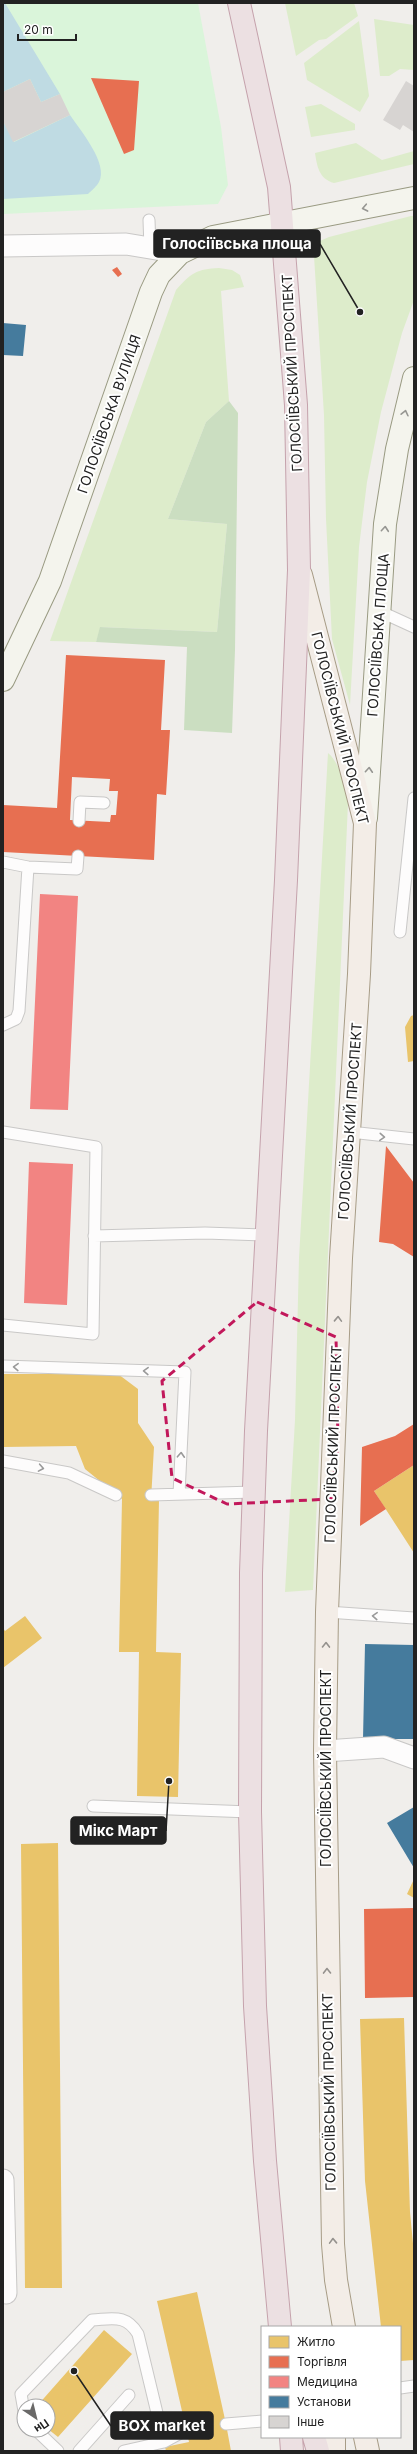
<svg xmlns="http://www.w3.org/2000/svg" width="417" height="2454" viewBox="0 0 417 2454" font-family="Inter,sans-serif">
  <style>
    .grass { fill: #ddeccb }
    .forest { fill: #cbdec1 }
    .park { fill: #daf5da }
    .water { fill: #bfdbe3 }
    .homes { fill: #e9c46a }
    .shops { fill: #e76f51; fill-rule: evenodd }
    .health { fill: #f28482 }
    .public { fill: #457b9d }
    .building { fill: #d7d4d2 }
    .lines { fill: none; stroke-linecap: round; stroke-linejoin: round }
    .lane-casing { stroke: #c9c8c7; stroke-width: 13 }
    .street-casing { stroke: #c9c8c7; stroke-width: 23 }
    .secondary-casing { stroke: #999a82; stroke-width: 24 }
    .primary-casing { stroke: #a79c86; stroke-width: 24 }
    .highway-casing { stroke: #c5a2ac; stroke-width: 24 }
    .lane { stroke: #fdfcfc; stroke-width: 11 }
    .street { stroke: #fdfcfc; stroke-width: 21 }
    .secondary { stroke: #f4f4ed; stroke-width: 22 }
    .primary { stroke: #f3ede7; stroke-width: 22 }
    .highway { stroke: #ece0e2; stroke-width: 22 }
    .oneway { stroke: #969692 }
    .oneway2 { stroke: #9a9a9a }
    .oneway3 { stroke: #95928e }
    .marked { fill: none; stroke: #c2185b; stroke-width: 3; stroke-dasharray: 8 5; stroke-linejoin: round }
    .labels { text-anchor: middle; stroke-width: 4; stroke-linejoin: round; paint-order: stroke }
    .street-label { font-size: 14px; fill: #222; stroke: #fff }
    .leader { fill: none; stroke: #222; stroke-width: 1.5 }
    .callout-dot { fill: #222; stroke: #fff; stroke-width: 1.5 }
    .callout { fill: #222; stroke: #222; stroke-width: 1.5 }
    .callout-label { font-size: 15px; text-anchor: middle; font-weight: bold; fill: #fff }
  </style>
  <rect width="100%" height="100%" fill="#f0eeeb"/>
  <path class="grass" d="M285,3H354L358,16L326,39L319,40L296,56Z
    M374,19L414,25V70L400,69L389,76H380Z
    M359,21L369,96L360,112L307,80L304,63Z
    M321,104L355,124V130L311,137L305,107Z
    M356,143L382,160L414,151V164L334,183C319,179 317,166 315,153Z
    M411,216H414V300L402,333L381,412L367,482L359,547L350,705L332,639L326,519L324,415L314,256L320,241L329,237Z
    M219,268L232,270L240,275L244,287L221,291L229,401L206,422L168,519L227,524L217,632L101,627L96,642L50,641L176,290C191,273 197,269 219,268Z
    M328,753C341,764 345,787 348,803L313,1590L285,1592L295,1420L299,1258Z"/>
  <path class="forest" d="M229,401L238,413L235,650L232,733L184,730L187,647L96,642L100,627L217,632L227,524L168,519L206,422Z"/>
  <path class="park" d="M3,3H198L221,127L228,185L218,204L3,214Z"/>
  <path class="water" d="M3,3H5L60,94L41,102L30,79L3,92Z
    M70,115C80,130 109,164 99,182C97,186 91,191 88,194L3,199V121L14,142Z"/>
  <path class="homes" d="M414,1015V1061L408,1062L405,1027L411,1016Z
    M3,1374H118L138,1389V1423L154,1447L151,1500H159L156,1652L181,1653L178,1797L137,1796L139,1652H119L122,1499L85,1469L76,1446L3,1447Z
    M414,1465V1553L374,1491Z
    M25,1616L42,1638L3,1668V1628L5,1631Z
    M58,1843L62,2288H25L21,1844Z
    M414,1879V1898L407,1894Z
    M404,2018L410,2212L414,2254V2360L400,2361V2327H381L365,2181L360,2019Z
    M197,2292L226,2424L231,2451H166L165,2447L189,2442L157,2301Z
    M104,2330L132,2354L58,2437L48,2429V2406H37Z"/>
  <path class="shops" d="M91,78L139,81L134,150L124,154Z
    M117,267L122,274L118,277L112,270Z
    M66,655L165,660L161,730H170L168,763L166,795L157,794L154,860L3,852V805L57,808ZM72,777L110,779L109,791H118L116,815H111L110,822L70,820Z
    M386,1146L414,1183V1257L393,1244L379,1242Z
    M414,1424V1465L374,1491L386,1509L360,1526L362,1447L395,1436Z
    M414,1908V1997L365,1998L364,1909Z"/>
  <path class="health" d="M40,894L78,896L68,1110L30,1109Z
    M29,1162L73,1164L67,1305L24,1303Z"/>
  <path class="public" d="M3,323L26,325L23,356L3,355Z
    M365,1644L414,1645V1739H363Z
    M414,1807V1868L387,1823Z"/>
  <path class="building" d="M30,79L41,102L60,94L70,115L13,142L3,121V92Z
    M406,81L414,86V132L403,125L400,130L383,120Z"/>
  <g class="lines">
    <defs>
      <path id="lane" d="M149,220L150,248
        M379,611L414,627
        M79,821L80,802L104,803
        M3,862L28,867L77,869L78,856
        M400,932L414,798
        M3,1025L16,1019L19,1011L28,867
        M3,1132L96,1147L93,1334L3,1325
        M350,1132L414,1139
        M94,1236L205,1233L267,1235
        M3,1366L185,1372L179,1494
        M3,1461L69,1473L116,1495
        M151,1495L254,1492
        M327,1612L414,1618
        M93,1806L250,1812
        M400,2388L414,2386
        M24,2411L21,2394L92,2320C113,2319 126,2314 138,2334L164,2442
        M226,2424L262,2421
        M36,2430L58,2451
        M79,2451L129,2395
        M124,2451L164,2442L186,2430"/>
      <path id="street" d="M3,246L126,244L180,253
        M325,1751L384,1747L414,1758
        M3,2180L6,2293"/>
      <path id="secondary" d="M3,680L50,581L151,292L159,275L180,253L213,237L414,198
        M366,818L385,524L397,449L414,378"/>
      <path id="primary" d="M301,575L365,823L359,974L341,1258L327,1612L325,1751L333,2244L336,2280L344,2327
        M365,2437L368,2451
        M334,2451V2437"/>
      <path id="highway" d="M239,3L279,187L296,405L299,570L286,880L256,1431L251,1573L250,1812L255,2006L265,2161L280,2327
        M291,2437L292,2451
        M314,2437L318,2451"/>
    </defs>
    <use href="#lane" class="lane-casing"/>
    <use href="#street" class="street-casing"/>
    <use href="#secondary" class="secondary-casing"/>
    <use href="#primary" class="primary-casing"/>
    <use href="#highway" class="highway-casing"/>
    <use href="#lane" class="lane"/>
    <use href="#street" class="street"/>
    <use href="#secondary" class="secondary"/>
    <use href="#primary" class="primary"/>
    <use href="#highway" class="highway"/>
  </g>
  <defs><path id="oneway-chevron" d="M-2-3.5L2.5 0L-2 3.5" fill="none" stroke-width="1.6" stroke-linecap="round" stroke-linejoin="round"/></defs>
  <g class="oneway">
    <use href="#oneway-chevron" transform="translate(365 208) rotate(169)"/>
    <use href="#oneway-chevron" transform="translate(405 413) rotate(-77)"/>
    <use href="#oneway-chevron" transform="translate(385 529) rotate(-85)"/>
    <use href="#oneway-chevron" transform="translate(369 770) rotate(-86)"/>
  </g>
  <g class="oneway2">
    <use href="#oneway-chevron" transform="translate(382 1137) rotate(4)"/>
    <use href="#oneway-chevron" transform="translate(16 1367) rotate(-178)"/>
    <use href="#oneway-chevron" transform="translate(146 1371) rotate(-178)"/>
    <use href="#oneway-chevron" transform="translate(181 1455) rotate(-87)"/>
    <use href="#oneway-chevron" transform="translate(41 1468) rotate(10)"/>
    <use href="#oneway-chevron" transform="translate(375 1616) rotate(-177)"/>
  </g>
  <g class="oneway3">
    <use href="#oneway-chevron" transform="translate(338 1319) rotate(-88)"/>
    <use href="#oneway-chevron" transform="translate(326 1645) rotate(-89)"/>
    <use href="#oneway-chevron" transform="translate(327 1971) rotate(-91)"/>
    <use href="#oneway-chevron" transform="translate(333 2241) rotate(-92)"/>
  </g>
  <path class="marked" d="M257,1302L336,1337L338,1443L331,1499L227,1504L172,1478L162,1381Z"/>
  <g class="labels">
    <g class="street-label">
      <text transform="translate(292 373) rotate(-93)" y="5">ГОЛОСІЇВСЬКИЙ ПРОСПЕКТ</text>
      <text transform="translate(109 414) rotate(-71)" y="5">ГОЛОСІЇВСЬКА ВУЛИЦЯ</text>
      <text transform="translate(378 635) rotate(-86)" y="5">ГОЛОСІЇВСЬКА ПЛОЩА</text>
      <text transform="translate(340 728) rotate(76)" y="5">ГОЛОСІЇВСЬКИЙ ПРОСПЕКТ</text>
      <text transform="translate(350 1121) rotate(-86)" y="5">ГОЛОСІЇВСЬКИЙ ПРОСПЕКТ</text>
      <text transform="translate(333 1444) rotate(-88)" y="5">ГОЛОСІЇВСЬКИЙ ПРОСПЕКТ</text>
      <text transform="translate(326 1768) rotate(-90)" y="5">ГОЛОСІЇВСЬКИЙ ПРОСПЕКТ</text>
      <text transform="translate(329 2092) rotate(-91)" y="5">ГОЛОСІЇВСЬКИЙ ПРОСПЕКТ</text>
    </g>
  </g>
  <path class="leader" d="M360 312L320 244M169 1781L166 1831M74 2371L111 2426"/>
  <g class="callout-dot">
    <circle cx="360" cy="312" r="4"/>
    <circle cx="169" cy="1781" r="4"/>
    <circle cx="74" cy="2371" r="4"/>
  </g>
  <g class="callout">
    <rect x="154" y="230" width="166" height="27" rx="4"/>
    <rect x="71" y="1817" width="95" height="27" rx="4"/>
    <rect x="111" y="2412" width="102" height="27" rx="4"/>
  </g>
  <g class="callout-label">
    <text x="237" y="249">Голосіївська площа</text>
    <text x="118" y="1836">Мікс Март</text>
    <text x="162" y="2431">BOX market</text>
  </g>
  <rect width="417" height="2454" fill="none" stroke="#222222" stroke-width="8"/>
  <rect x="261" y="2326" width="140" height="112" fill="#ffffff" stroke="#a7a7a7"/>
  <rect x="269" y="2336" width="20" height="12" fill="#e9c46a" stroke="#a7a7a7"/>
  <text x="297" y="2346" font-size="12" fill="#222222">Житло</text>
  <rect x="269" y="2356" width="20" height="12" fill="#e76f51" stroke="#a7a7a7"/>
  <text x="297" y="2366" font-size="12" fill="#222222">Торгівля</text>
  <rect x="269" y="2376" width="20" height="12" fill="#f28482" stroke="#a7a7a7"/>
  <text x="297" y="2386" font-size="12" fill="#222222">Медицина</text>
  <rect x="269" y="2396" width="20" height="12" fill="#457b9d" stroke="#a7a7a7"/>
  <text x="297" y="2406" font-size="12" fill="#222222">Установи</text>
  <rect x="269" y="2416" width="20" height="12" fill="#d7d4d2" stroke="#a7a7a7"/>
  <text x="297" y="2426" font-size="12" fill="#222222">Інше</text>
  <g transform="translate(36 2418) rotate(145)"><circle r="19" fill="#ffffff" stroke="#a7a7a7"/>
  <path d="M0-3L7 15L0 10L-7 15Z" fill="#6a6968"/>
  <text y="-6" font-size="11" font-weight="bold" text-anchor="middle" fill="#222222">Пн</text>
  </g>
  <path d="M18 34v6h58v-6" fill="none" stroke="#222222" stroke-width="2"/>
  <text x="24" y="34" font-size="12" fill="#222222" stroke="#ffffff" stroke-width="3" paint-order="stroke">20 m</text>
</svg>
